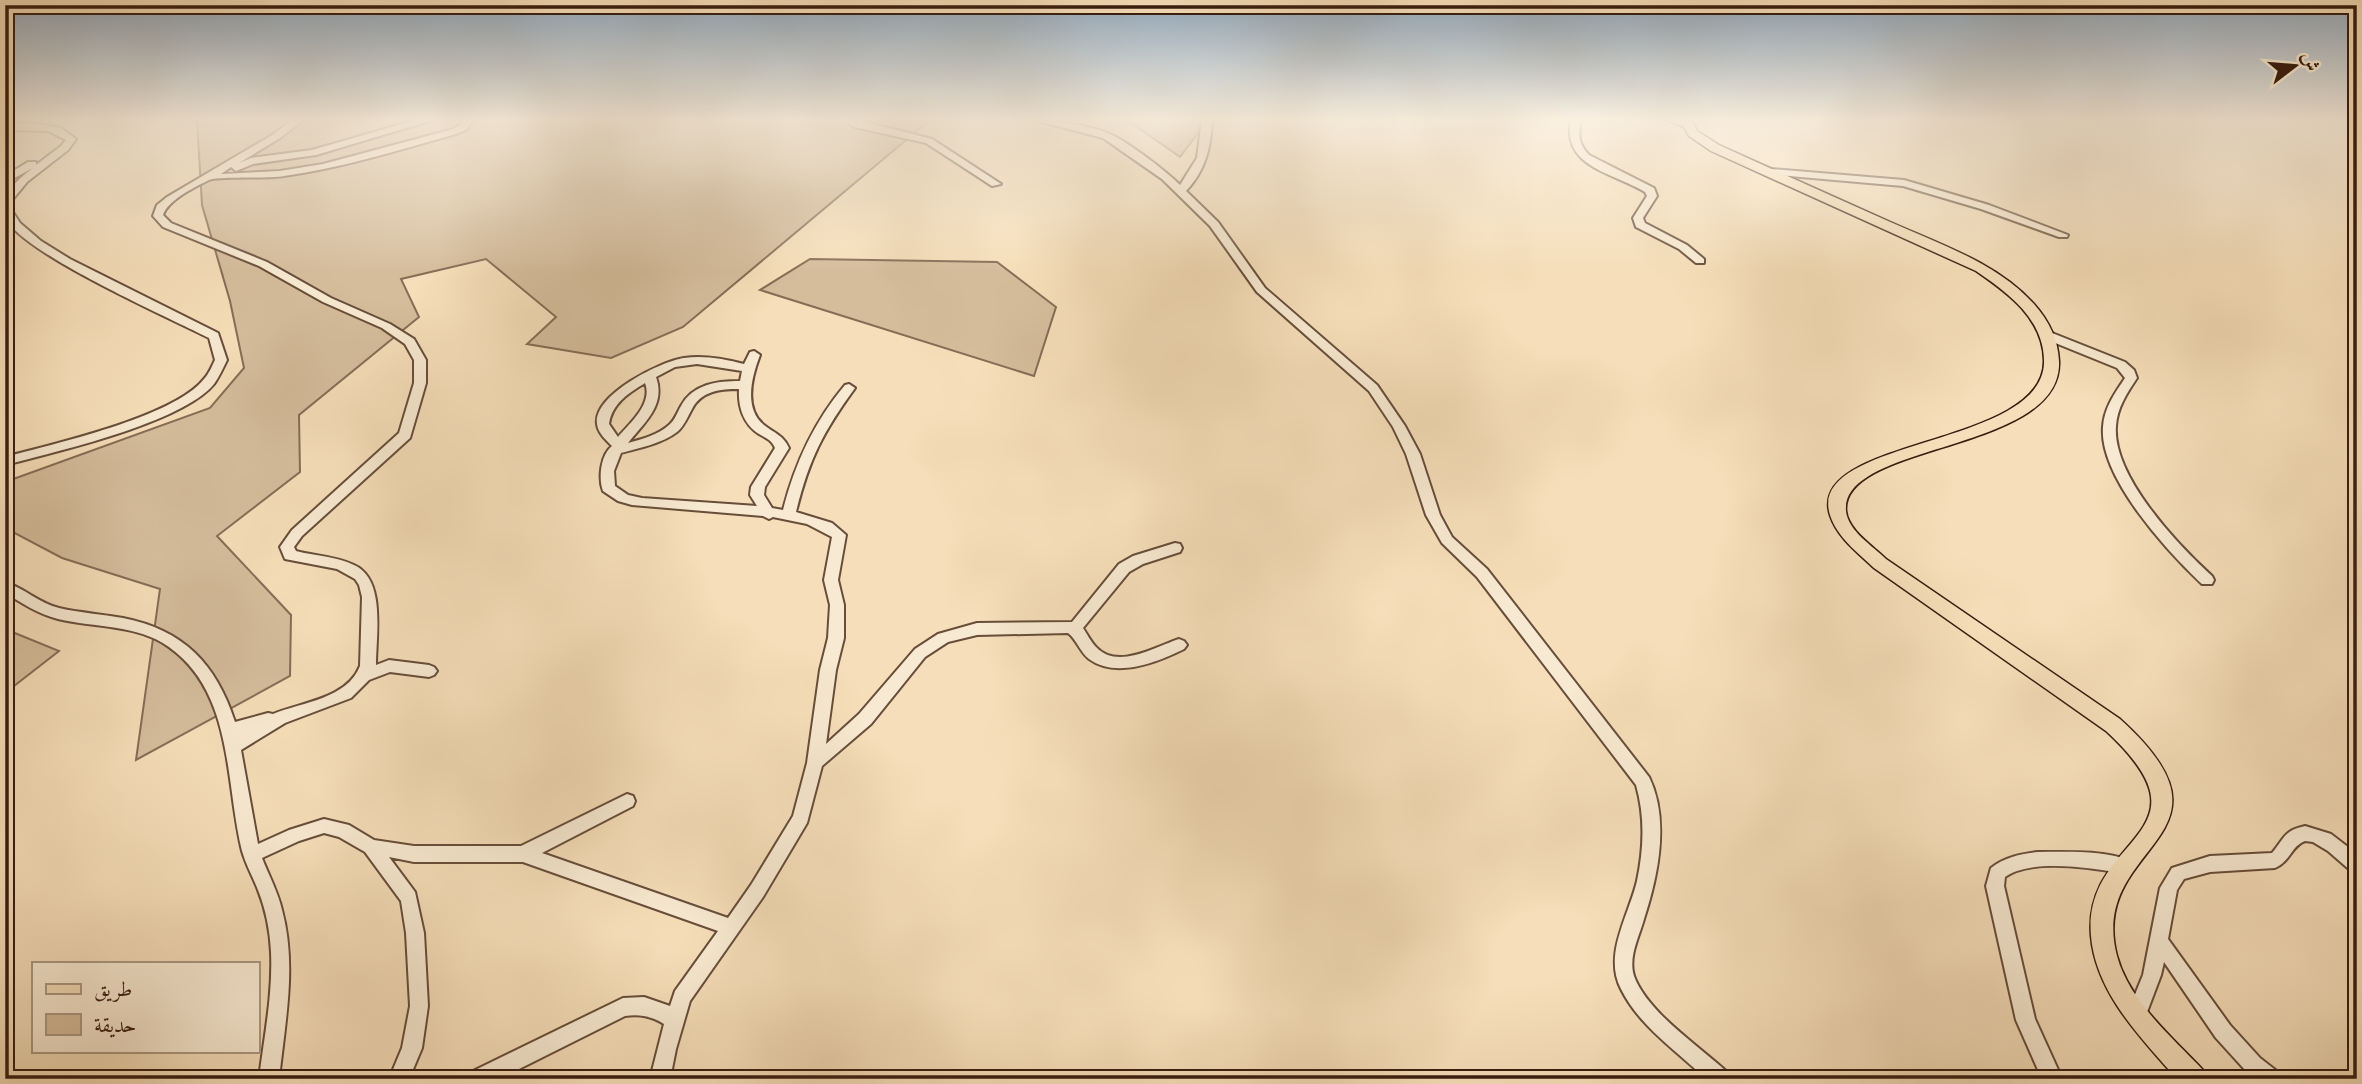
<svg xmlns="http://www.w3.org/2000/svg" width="2362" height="1084" viewBox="0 0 2362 1084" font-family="Vollkorn,Amiri,serif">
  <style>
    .green { fill: #d5bd9c; stroke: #866d56; stroke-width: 2 }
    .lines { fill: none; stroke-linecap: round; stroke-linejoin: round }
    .minor-casing { stroke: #674d3a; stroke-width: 4 }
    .major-casing { stroke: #381d0f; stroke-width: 3 }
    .minor { fill: #f8ead2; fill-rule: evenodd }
    .major { fill: #f5deb9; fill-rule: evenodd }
  </style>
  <rect width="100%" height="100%" fill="#f5deb9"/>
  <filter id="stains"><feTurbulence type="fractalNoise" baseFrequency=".00286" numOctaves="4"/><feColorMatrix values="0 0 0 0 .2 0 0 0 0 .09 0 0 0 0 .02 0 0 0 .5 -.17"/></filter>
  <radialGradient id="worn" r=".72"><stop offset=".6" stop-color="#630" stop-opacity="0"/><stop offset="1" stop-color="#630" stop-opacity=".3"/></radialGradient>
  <path class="green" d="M197,120H930L683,327L611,358L527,344L556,317L486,259L401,279L419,317L299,415L300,472L217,536L291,615L290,676L136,760L160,589L62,558L5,528V482L210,408L244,368L230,301L202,205Z
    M1127,120H1207V121L1180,157Z
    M810,259L997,262L1056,307L1034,376L760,290Z
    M5,629L59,651L5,693Z"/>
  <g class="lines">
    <defs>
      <path id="minor" d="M292,120H303L280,138L239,163L251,158L312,150L416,120H433L316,155L253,164L236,171L231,167L221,174L280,171L323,164L450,130L459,126L463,120H473L466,130L456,134C399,150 342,168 284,176C268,179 219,176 209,180C195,187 168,200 163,215L171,223L267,262L331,298L390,324L414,339L426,360V383L410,438L302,536L294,547L296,551C315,556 336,556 354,565C386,579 376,635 376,665L389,660L429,665L434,667L437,671L434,675L429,677L390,672L369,680L351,698L285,723L241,750L258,844L289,830L324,819L349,825L374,840L414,846H521L627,794L633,796L635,801L633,806L542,853L728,918L751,885L793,816L807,763L820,670L828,638L830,605L824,580L832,537L807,524L773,517L769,519L763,516L632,505L618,501L603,491C598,478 601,454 612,446C606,440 598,433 597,424C593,395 661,361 684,358C704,355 725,359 744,364L750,352L754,351L760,355C752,376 743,408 764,425C774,433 783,435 789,448L765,487L764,495L772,508L783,510C795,463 814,422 845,385L849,384L855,388C823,432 809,459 796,512L832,523L846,535L838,580L844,605V638L836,670L826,744L859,714L915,649L938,634L977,623L1072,622L1119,564L1133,556L1175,543L1180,544L1182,548L1180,552L1143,564L1129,572L1083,628C1087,634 1091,642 1096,647C1117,670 1155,647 1179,639L1184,641L1187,645L1184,649C1158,662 1116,679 1089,659C1080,652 1077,640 1068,633L977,635L948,642L925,657L871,724L822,766L807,823L763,897L690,1001L676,1049L670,1079H650L664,1024C651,1016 640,1014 625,1016L499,1079H468L471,1072L623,998L644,997L670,1006L675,991L718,931L523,862H414L389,857L415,892L424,933L428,1006L422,1048L409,1079H389L402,1048L410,1006L406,933L401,901L365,852L339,837L324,833L299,841L262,858C269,876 278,892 282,910C297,966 285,1022 279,1079H259C264,1037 273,995 271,952C270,931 266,910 258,890C253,877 246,865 242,851C225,783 234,693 169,647C137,624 95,628 58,619C38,614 22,603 5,593V582C24,588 39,603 59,608C80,613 102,614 123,618C184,630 216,664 235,722L268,713L273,714C302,702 347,699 360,666L362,597L359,585L355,579L337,569L285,559L280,547L292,530L399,433L414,383V360L405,344L382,328L323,302L259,266L163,227L153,216L157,205L167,197L274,134ZM697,364L742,371L740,381C717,381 693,384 681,406C677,413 675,420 669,425C658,435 642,439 628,443C645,422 666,405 656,377L675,367ZM645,383C653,404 630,423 618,437L609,424C612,403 629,393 645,383ZM739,389C738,406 743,424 759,434C766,438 772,440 775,448L751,487L750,495L757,506L642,498L628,495L615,486L614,471L621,453C639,448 661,444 677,432C684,426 687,418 692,409C701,391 720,389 739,389Z
        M845,120H857L932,139L1001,184L992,186L926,143L854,127Z
        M1034,120C1054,120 1092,126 1110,134C1128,142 1166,171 1180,185L1197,158L1202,120H1212C1211,148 1205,171 1186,191L1218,222L1265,288L1377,385L1405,426L1420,454L1440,515L1452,537L1487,569L1649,777C1670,820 1658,876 1644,919C1639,937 1628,957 1634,976C1647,1012 1699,1046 1727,1072L1730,1079H1706C1676,1050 1640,1027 1621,989C1603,955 1629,915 1637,881C1644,848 1645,816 1636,785L1477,577L1442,543L1426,515L1406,454L1393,427L1369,391L1257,292L1210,226L1162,179L1103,138Z
        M1571,120H1581C1578,135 1578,143 1589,155L1654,188L1657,196L1643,218L1645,223L1687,245L1704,259V263H1696L1679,249L1636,227L1633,218L1647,196L1645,192C1614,173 1561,167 1571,120Z
        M1667,120H1684L1691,124L1686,127Z
        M2348,120H2357V125Z
        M31,123L61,128L76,139L68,150L27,182L9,204L6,205L9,206L20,223L41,241L70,259L218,333L227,360C223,368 219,377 214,384C182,423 55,452 5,465V457C53,444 174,417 204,379C209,374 212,366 215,360L209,338C172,319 15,250 5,216C0,194 17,180 33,168L5,183V176L28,162H36V165L61,146L66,140L48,131L5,130V124Z
        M1771,169L1904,180L1989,205L2068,235L2067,237H2059L1981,209L1903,186L1767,174V170Z
        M2047,331L2125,362L2134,370L2137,378C2127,393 2117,408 2116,426C2112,476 2178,545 2212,576L2214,580L2212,584H2202C2167,551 2099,477 2103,427C2104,408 2115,393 2125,378L2117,368L2043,338L2041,335Z
        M2305,826L2331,834L2357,854V874L2351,871L2328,851L2313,842L2305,841C2291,846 2290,862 2275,868L2210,872L2184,879L2177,890L2168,939L2230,1025L2260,1058L2278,1072L2281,1079H2255L2246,1071L2216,1038L2164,962L2161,975L2144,1020L2137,1023L2130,1020L2127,1014L2143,975L2160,888L2172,868L2210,856L2272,853C2285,838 2283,831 2305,826Z
        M2038,852C2068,852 2103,850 2131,861L2134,866L2131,871L2125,874C2094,868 2031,858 2005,877L2004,886L2035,1019L2060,1074L2058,1079H2042L2016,1020L1986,886L1991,868C2005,857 2021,854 2038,852Z"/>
      <path id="major" d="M1680,120H1692L1697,131L1719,145C1776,171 1832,196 1888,221C1939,244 1996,262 2034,304C2049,321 2058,339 2059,361C2063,453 1840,442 1846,511C1848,531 1873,546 1886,559L2120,719C2253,839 2087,842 2117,956C2129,1001 2172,1037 2203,1070L2206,1079H2177C2141,1038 2096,993 2091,936C2082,834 2220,836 2106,731L1874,568C1857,552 1837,537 1830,515C1805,437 2047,448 2044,360C2043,318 2008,293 1976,271L1711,151L1689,136Z"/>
    </defs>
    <use href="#minor" class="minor-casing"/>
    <use href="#major" class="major-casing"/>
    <use href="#minor" class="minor"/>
    <use href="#major" class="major"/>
  </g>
  <linearGradient id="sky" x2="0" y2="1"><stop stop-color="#93aabe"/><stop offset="0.44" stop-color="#faf0e0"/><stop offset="1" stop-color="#faf0e0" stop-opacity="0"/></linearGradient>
  <rect width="2362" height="272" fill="url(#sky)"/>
  <rect width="2362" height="1084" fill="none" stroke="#f5deb9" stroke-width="28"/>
  <rect x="7" y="7" width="2348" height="1070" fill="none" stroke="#381d0f" stroke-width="3.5"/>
  <rect x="14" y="14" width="2334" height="1056" fill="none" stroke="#381d0f" stroke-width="2"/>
  <rect x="32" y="962" width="228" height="91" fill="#f8ead2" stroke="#ab9884" stroke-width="2"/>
  <rect x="46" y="984" width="35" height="10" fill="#f5deb9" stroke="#ab9884" stroke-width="2"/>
  <text x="94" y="996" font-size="21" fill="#381d0f">طريق</text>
  <rect x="46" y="1014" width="35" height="21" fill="#d5bd9c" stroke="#ab9884" stroke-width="2"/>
  <text x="94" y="1032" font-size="21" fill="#381d0f">حديقة</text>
  <g transform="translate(2295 66) rotate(74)" stroke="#f8ead2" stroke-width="5" paint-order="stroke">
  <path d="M0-5L12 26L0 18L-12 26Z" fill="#381d0f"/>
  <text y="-10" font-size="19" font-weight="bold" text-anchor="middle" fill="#381d0f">ش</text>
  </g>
  <rect width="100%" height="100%" filter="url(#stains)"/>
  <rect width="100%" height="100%" fill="url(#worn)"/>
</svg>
